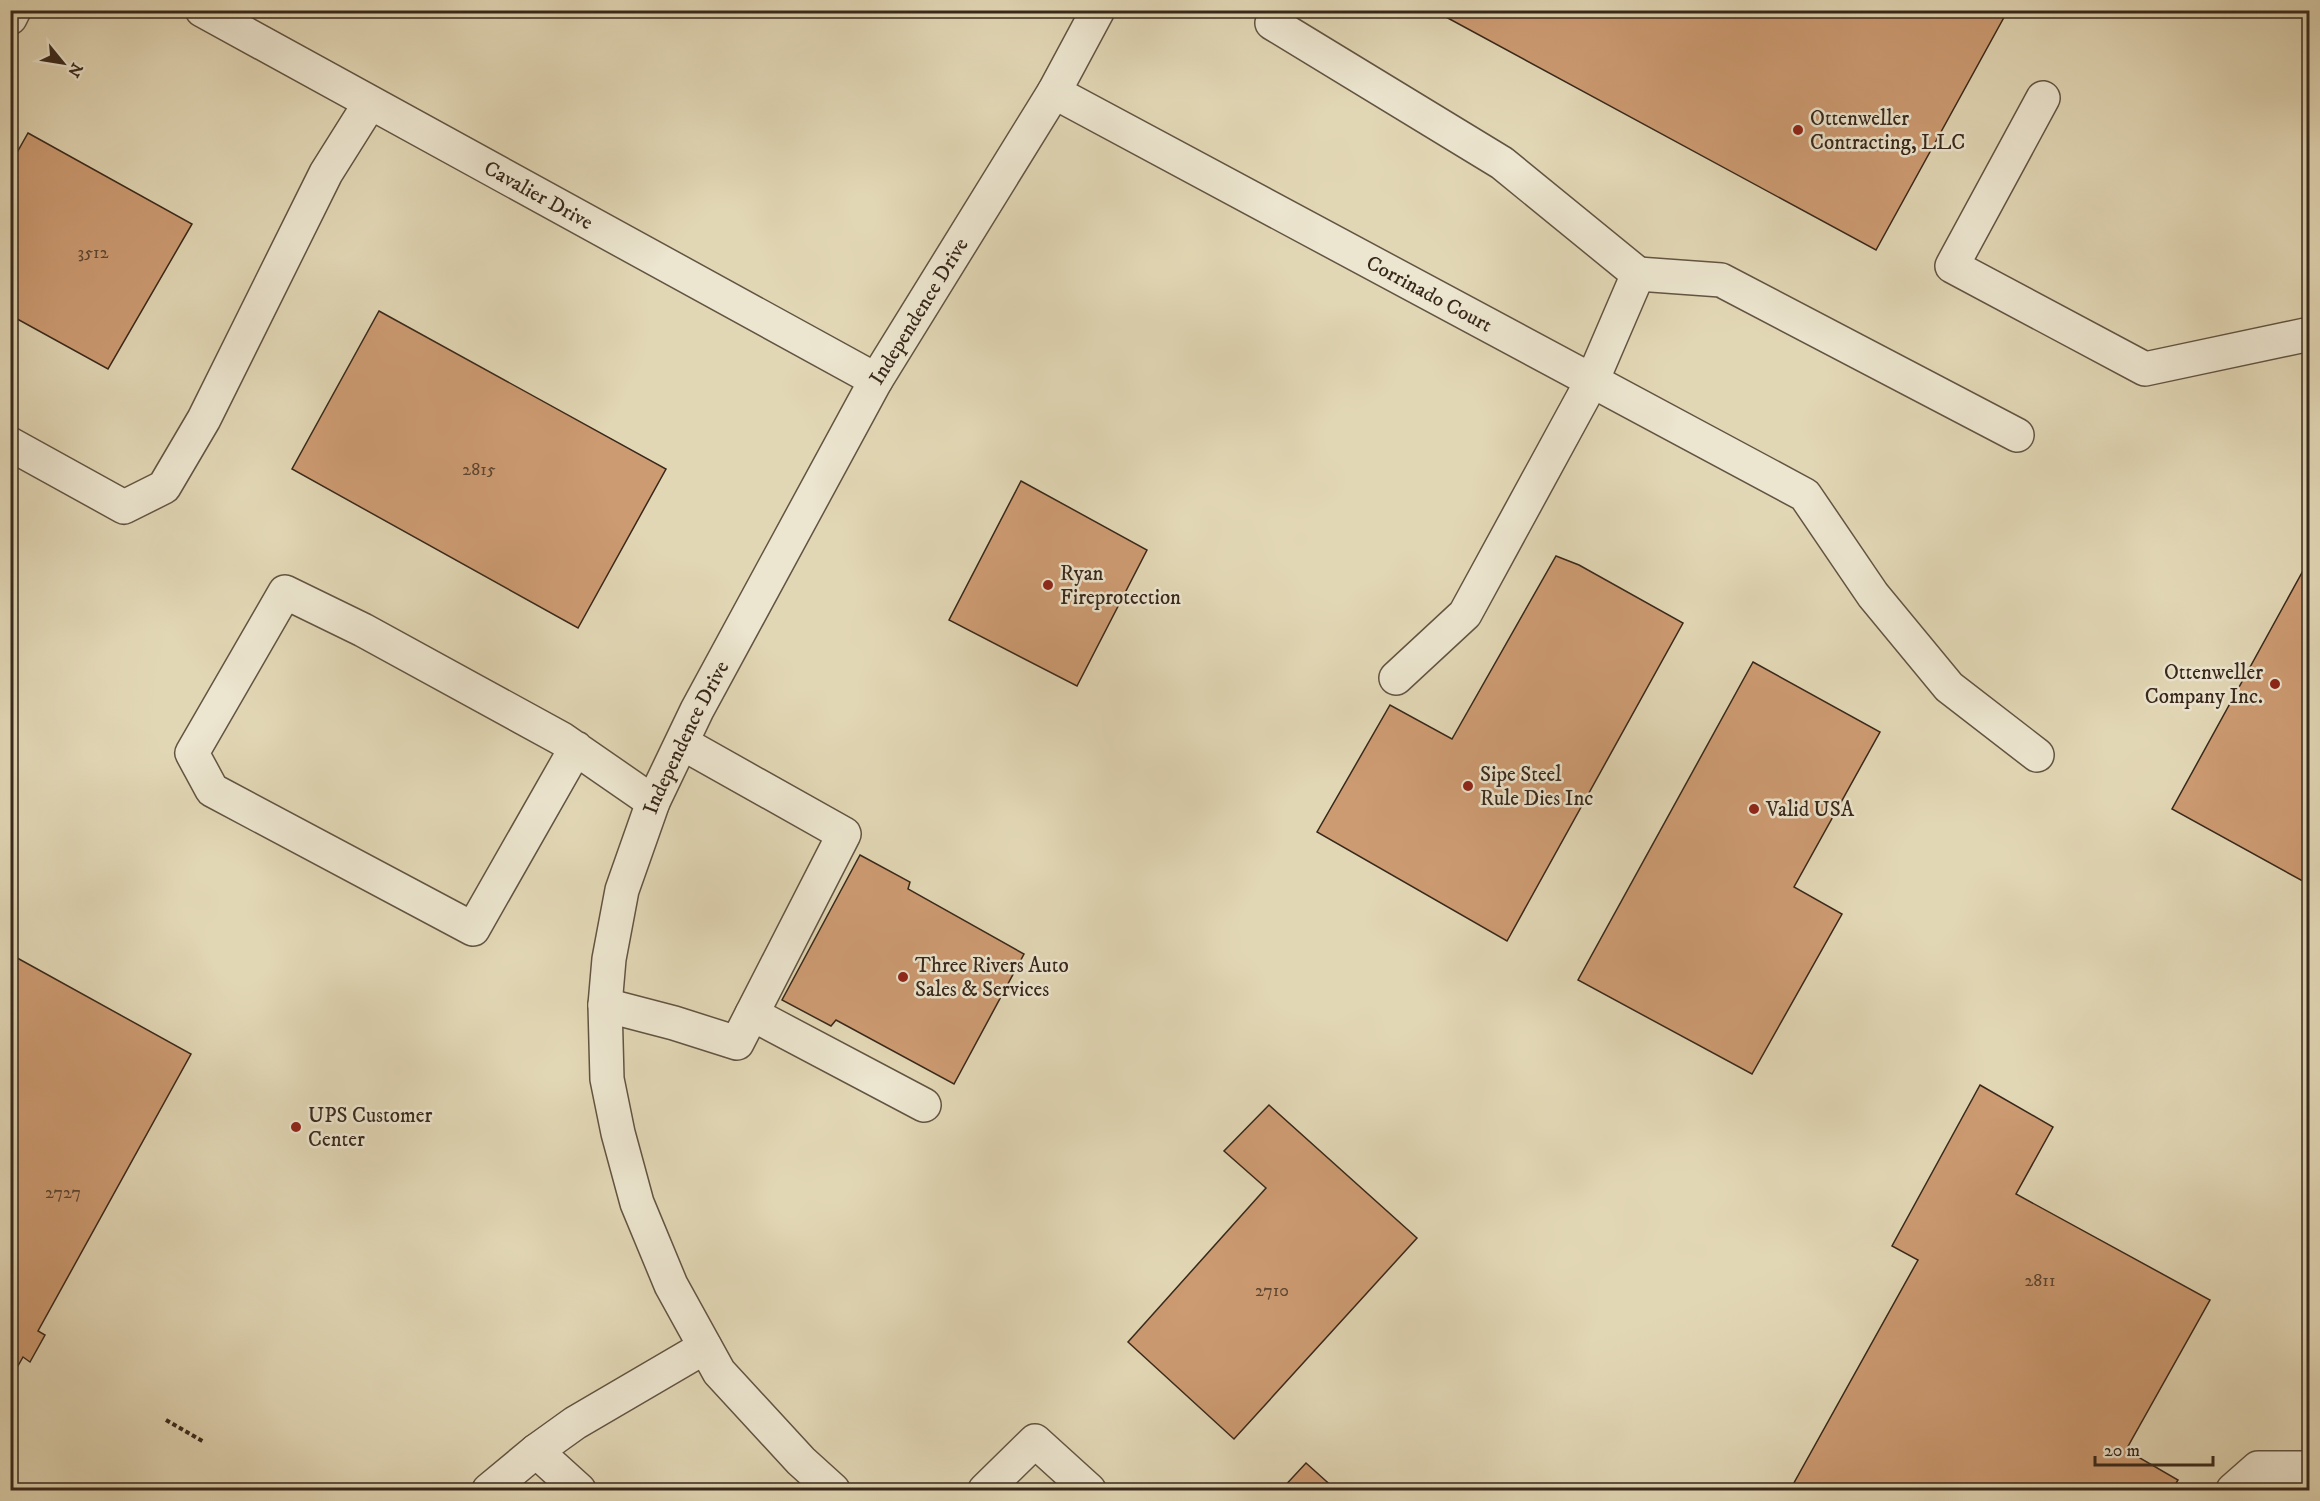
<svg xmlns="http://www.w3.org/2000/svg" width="2320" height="1501" viewBox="0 0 2320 1501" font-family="'IM FELL DW Pica',serif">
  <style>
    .building { fill: #cd9b72; stroke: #38281b; stroke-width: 1.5 }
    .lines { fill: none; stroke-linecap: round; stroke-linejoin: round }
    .minor-casing { stroke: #625442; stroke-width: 36 }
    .path { stroke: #38281b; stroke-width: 4; stroke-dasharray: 4.5 3; stroke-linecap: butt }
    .minor { stroke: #ece5cf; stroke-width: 33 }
    .poi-dot { fill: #8f2418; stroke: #ece5cf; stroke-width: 2 }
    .labels { text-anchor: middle; stroke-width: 5; stroke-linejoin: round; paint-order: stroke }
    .number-label { font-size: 18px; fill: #5d4531 }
    .poi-label { font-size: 21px; fill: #38281b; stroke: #ece5cf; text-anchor: start }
    .street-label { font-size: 21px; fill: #38281b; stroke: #ece5cf }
  </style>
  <rect width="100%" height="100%" fill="#e2d7b5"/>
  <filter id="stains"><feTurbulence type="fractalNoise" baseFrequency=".00333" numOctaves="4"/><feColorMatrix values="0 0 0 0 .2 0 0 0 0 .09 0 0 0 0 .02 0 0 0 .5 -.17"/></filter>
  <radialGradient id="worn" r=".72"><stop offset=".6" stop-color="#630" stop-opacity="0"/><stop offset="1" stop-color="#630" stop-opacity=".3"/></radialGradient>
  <path class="building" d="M1433,10H2008L1876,250Z
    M28,133L192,224L108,369L10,315V165Z
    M379,311L666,469L578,628L292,469Z
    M1021,481L1147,550L1077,686L949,620Z
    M1556,556L1579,565L1683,623L1507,941L1317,832L1390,705L1452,739Z
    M2310,558V885L2172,809Z
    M1753,662L1880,732L1794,887L1842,914L1752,1074L1578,980Z
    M860,855L910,882L908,889L1024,954L954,1084L836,1020L831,1026L782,1000Z
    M10,954L191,1054L38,1331L45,1335L30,1362L23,1357L10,1380Z
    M1980,1085L2053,1127L2016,1194L2210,1300L2126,1450L2178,1480L2172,1490H1790L1918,1260L1892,1246Z
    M1269,1105L1417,1238L1234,1439L1128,1342L1266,1188L1224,1151Z
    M1306,1463L1336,1490H1281Z"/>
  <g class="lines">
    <defs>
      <g id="minor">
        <path id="s1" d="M202,10L876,380"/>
        <path d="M10,18L14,10"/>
        <path d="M1272,23L1502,163L1638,274L1592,381L1465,614L1396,678"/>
        <path id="s2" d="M1054,92L1805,495L1873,595L1949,687L2037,755"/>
        <path d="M2043,98L1952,266L2145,369L2310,334"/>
        <path d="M1638,274L1721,280L2017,435"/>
        <path d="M10,444L124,507L164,487L204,419L326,173L370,103"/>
        <path d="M576,748L473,929L212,790L192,753L285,592L363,630L562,739L653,802"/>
        <path d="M605,1005L674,1023L737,1043L844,834L682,743"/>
        <path d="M752,1014L924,1105"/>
        <path d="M536,1451L579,1490"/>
        <path d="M489,1490L536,1451L575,1423L705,1347"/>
        <path id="s3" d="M833,1490L801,1461L719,1372L671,1285L637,1203L618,1133L607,1079L605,1005L609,959L622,890L653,802L697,710L876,380L1054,92L1098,10"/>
        <path d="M985,1490L1035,1441L1089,1490"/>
        <path d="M2233,1490L2258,1468H2310"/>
      </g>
    </defs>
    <use href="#minor" class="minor-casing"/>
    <path class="path" d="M166,1420L204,1442"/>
    <use href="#minor" class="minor"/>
  </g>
  <g class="poi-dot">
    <circle cx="1798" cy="130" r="6"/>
    <circle cx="1048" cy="585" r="6"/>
    <circle cx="2275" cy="684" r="6"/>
    <circle cx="1468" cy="786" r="6"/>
    <circle cx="1754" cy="809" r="6"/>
    <circle cx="903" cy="977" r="6"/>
    <circle cx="296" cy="1127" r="6"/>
  </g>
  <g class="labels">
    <g class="number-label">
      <text x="93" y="258">3512</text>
      <text x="479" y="475">2815</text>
      <text x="63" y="1198">2727</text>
      <text x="2040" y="1286">2811</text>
      <text x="1272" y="1296">2710</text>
    </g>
    <g class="poi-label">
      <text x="1810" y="125">Ottenweller<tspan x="1810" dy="24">Contracting, LLC</tspan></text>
      <text x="1060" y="580">Ryan<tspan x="1060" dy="24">Fireprotection</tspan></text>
      <text x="2263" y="679" text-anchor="end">Ottenweller<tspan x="2263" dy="24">Company Inc.</tspan></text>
      <text x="1480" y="781">Sipe Steel<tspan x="1480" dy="24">Rule Dies Inc</tspan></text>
      <text x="1766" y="816">Valid USA</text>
      <text x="915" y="972">Three Rivers Auto<tspan x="915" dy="24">Sales &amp; Services</tspan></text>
      <text x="308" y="1122">UPS Customer<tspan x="308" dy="24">Center</tspan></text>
    </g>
    <g class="street-label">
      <text dy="7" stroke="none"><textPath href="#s1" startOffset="384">Cavalier Drive</textPath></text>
      <text dy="7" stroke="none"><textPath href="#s2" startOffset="426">Corrinado Court</textPath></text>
      <text dy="7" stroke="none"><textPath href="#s3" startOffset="1322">Independence Drive</textPath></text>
      <text dy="7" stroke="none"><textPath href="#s3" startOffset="836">Independence Drive</textPath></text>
    </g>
  </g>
  <rect width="2320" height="1501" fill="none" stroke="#e2d7b5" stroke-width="36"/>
  <rect x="12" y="12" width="2296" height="1477" fill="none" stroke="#38281b" stroke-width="3"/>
  <rect x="18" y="18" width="2284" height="1465" fill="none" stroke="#38281b" stroke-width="1.5"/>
  <g transform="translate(63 63) rotate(120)" stroke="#ece5cf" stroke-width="4.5" paint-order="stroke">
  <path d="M0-4.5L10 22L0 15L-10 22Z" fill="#38281b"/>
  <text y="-9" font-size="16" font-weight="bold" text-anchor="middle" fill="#38281b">N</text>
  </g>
  <path d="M2095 1456v9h118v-9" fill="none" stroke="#38281b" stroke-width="3"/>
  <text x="2104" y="1456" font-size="18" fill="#38281b" stroke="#ece5cf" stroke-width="4.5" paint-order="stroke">20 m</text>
  <rect width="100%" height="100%" filter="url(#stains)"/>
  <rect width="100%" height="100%" fill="url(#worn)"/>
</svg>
